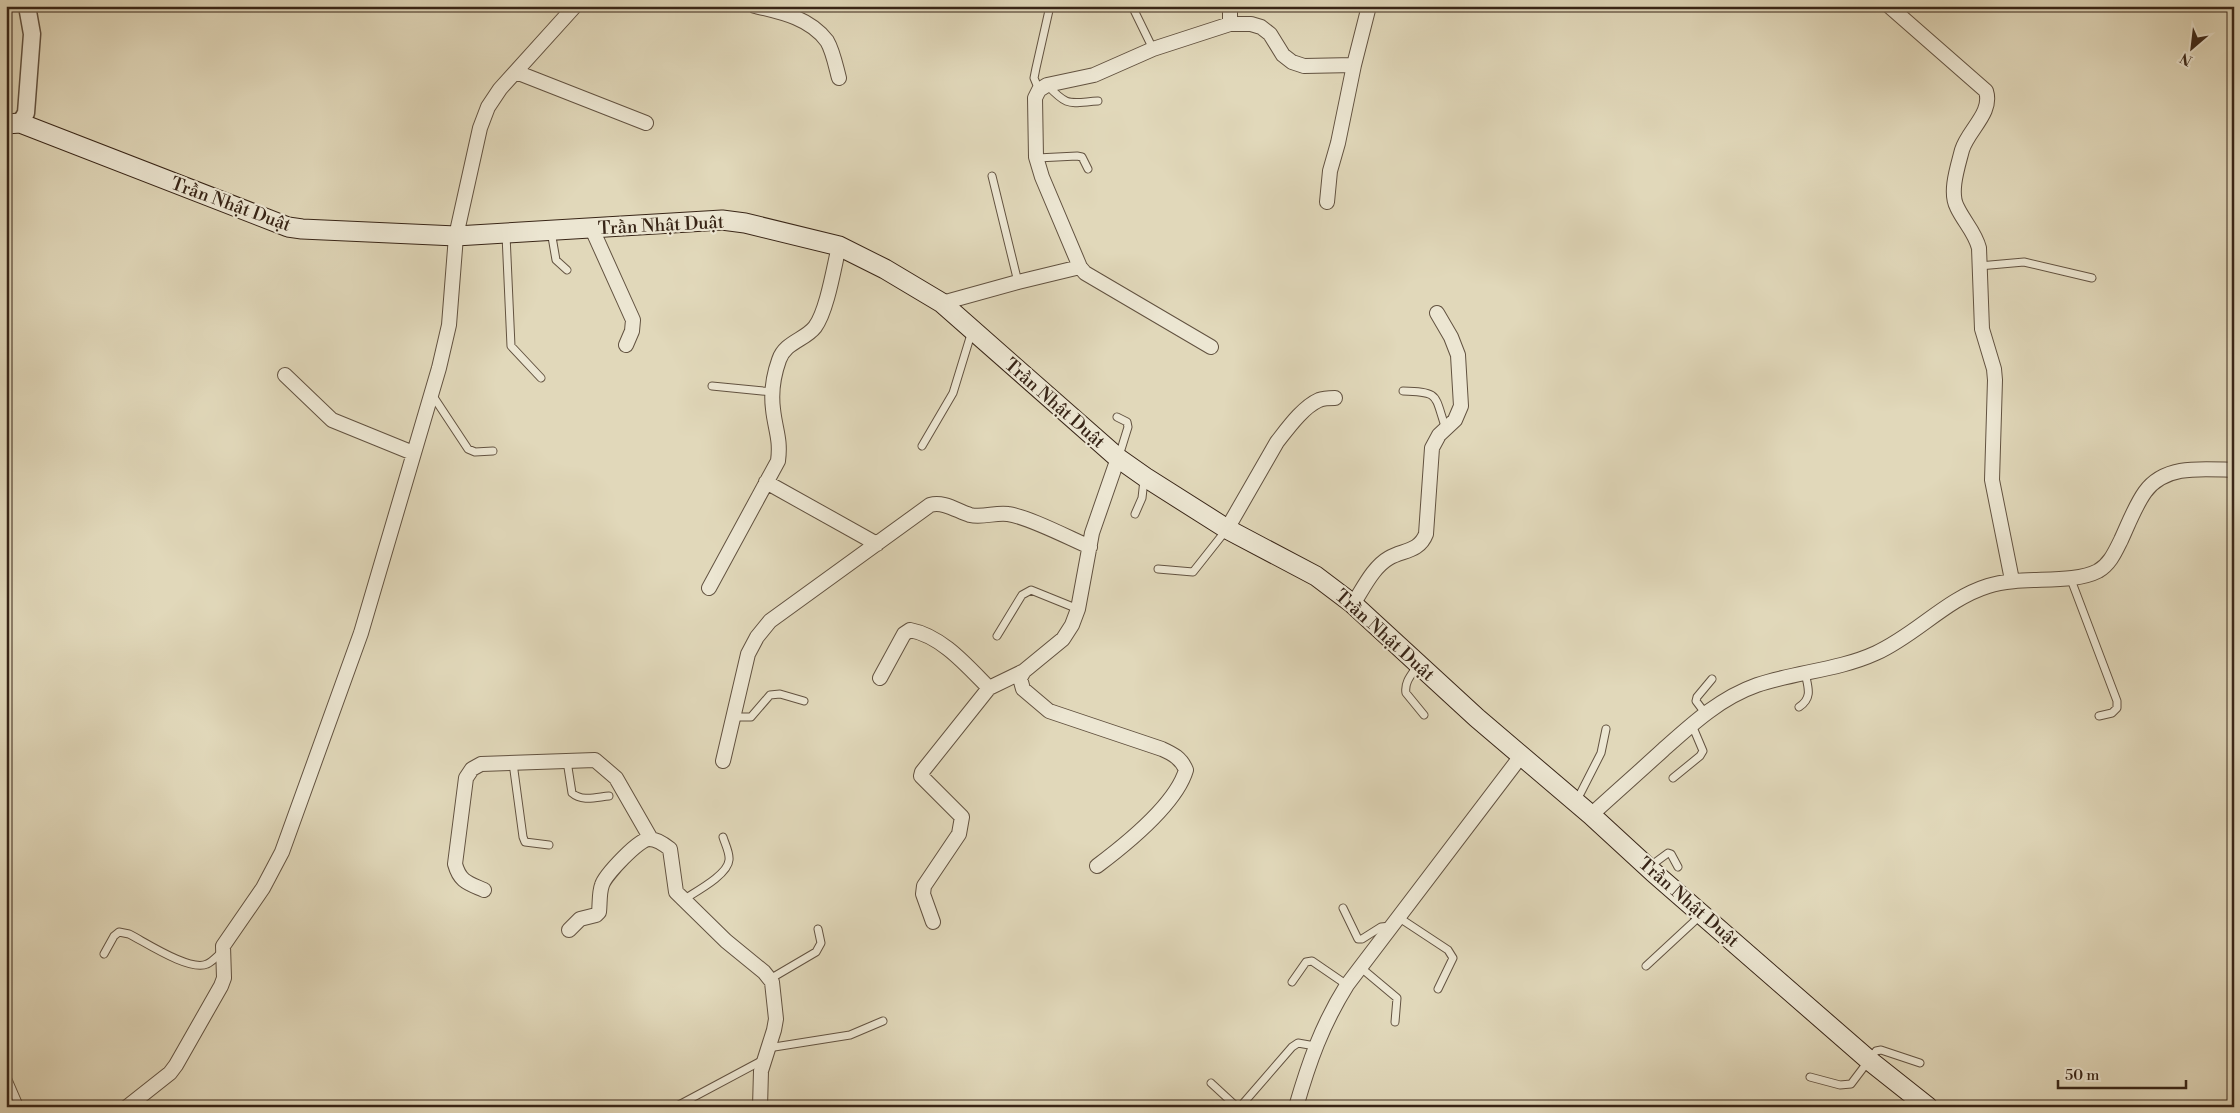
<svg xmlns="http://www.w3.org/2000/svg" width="2240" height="1113" viewBox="0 0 2240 1113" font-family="'Libre Bodoni',serif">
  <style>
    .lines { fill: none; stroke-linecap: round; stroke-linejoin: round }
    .service-casing { stroke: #625240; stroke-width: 9 }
    .minor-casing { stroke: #625240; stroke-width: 16 }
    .tertiary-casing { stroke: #625240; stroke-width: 19 }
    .secondary-casing { stroke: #382517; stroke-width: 21 }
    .service { stroke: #ece6d2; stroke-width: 7 }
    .minor { stroke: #ece6d2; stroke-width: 14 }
    .tertiary { stroke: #ece6d2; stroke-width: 16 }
    .secondary { stroke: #ece6d2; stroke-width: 19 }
    .labels { text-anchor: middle; stroke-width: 4.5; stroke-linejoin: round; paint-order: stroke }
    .street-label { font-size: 18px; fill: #382517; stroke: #ece6d2 }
  </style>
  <rect width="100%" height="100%" fill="#e1d8ba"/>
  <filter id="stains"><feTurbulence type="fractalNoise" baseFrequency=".004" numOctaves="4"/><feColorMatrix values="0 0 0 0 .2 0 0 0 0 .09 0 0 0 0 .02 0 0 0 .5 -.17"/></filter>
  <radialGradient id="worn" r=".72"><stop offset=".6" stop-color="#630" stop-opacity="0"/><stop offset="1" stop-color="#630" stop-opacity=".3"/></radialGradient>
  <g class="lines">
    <defs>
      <path id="service" d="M1132,6L1153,49
        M1047,85C1068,107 1068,103 1098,101
        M1039,90L1034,78L1036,68L1050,6
        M1037,158L1077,156L1082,157L1088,169
        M992,176L1018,282
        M551,231L556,260L567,270
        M506,235L511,346L541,378
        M1979,266L2024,262L2092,278
        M712,386L773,392
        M1403,391C1441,392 1434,395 1446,429
        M431,393L468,449L475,452L493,451
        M1117,417L1127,422L1128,427L1119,456
        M922,446L953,393L972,331
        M1135,514L1142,498L1144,480
        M1158,569L1193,572L1227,529
        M2070,577L2117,701V708L2112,713L2099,716
        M997,636L1022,595L1031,590L1078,609
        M1418,665C1412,674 1404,682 1406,693L1424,715
        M1799,707C1813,698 1808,687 1805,673
        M1705,713L1696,701L1697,697L1712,679
        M733,717H751L770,695L780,694L804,701
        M567,761L572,793C582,802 597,797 609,796
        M513,763L523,837L525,842L549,845
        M1673,778L1700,756L1703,751L1692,725
        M1576,802L1601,753L1606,729
        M1649,867L1668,853L1671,854L1678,867
        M683,900C695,892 728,875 729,860C730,853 725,844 723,837
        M1343,908L1358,939H1362L1381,927L1391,926
        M1398,917L1448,950L1453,958L1438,989
        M104,954L114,936L119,932L129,934C145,942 190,972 207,964C212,962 217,956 222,952
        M1646,966L1700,916
        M1360,967L1397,998L1395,1022
        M770,979L816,952L821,943L818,929
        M1292,982L1306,962L1312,961L1347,985
        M768,1048L850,1035L883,1021
        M6,1075L19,1105
        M1810,1077L1840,1085L1851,1084L1876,1051L1881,1050L1920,1063
        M1211,1083L1237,1107
        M675,1107L763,1060
        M1240,1107L1292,1047L1298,1043L1315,1046"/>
      <path id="minor" d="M755,6C781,12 810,18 827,41C833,51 836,67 839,78
        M1889,6L1986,91C1993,113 1968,130 1962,150C1958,166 1949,192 1957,207C1964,222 1975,232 1979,248L1982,329L1994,369L1995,380L1992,480L2012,580
        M1230,24V6
        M516,72L646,123
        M1327,202L1330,171L1338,143L1354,65L1369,6
        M592,229L633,320L632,331L626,345
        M942,303L1018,282L1080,267
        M1211,347L1085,273L1080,267L1042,177L1036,157L1035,98L1039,90L1047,85L1094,75L1153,49L1230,24H1251L1261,27L1270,34L1283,55L1292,62L1304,66L1354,65
        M285,375L332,420L413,453
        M766,482L877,544
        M1227,529L1277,442C1288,428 1303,407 1319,400C1324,398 1330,398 1335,398
        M709,588L778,461C781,439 775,429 773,409C771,393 774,374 779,360C785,342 805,340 815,327C827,311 834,267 839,246
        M1353,604C1363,589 1373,567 1389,558C1403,550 1419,552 1426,534L1432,448L1439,435L1455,420L1461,406L1458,355L1451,337L1437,313
        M1024,671L1020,678L1023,689L1049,711L1162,749C1173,754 1181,758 1186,770C1176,804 1125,845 1097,866
        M880,678L904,634L910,630C942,636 967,666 989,688
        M723,761L748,654L757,637L770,621L930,505C944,501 957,511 970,515C983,518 996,512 1008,514C1029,517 1069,538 1090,547
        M1591,815C1615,793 1639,772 1663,750C1692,724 1720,698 1757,685C1796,672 1839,670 1876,653C1916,635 1946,599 1988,586C2021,575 2071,585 2098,571C2110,564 2115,552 2121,540C2128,525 2135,506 2145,492C2165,464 2203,469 2234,470
        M484,890C468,883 460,882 455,864L466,778L472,769L481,764L595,760L616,778L651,839
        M933,922L923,894L924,886L959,834L962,817L921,776L922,772L989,688L1024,671L1063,639L1072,625L1078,609L1092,533L1118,458
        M569,930L580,919L596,915L599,912C600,904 599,893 602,885C605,875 640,838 649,839C656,839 665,845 670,849L676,892L726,941L764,972L772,982L776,1019L774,1030L761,1071L760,1107
        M127,1107L170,1073L176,1065L221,986L224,978L223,946L263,888L282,852L361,633L439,368L449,325L456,236L480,128L488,107L500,89L575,6
        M1296,1107C1309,1062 1322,1025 1347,985L1521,756"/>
      <path id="tertiary" d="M20,123L26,113L32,34L27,6"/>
      <path id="secondary" d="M6,124L20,123L288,227L302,229L456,236L722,220L745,223L839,246L885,269L942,303L1118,458L1145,477L1227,529L1316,576L1353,604L1477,718L1591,815L1653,872L1870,1061L1928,1107"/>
    </defs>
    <use href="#service" class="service-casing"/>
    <use href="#minor" class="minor-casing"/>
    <use href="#tertiary" class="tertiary-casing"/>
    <use href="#secondary" class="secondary-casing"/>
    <use href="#service" class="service"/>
    <use href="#minor" class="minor"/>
    <use href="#tertiary" class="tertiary"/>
    <use href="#secondary" class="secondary"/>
  </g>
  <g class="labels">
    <g class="street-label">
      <text transform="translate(231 204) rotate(20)" y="6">Trần Nhật Duật</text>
      <text transform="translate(661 225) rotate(-3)" y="6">Trần Nhật Duật</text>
      <text transform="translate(1055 403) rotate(41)" y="6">Trần Nhật Duật</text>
      <text transform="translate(1385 635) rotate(42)" y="6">Trần Nhật Duật</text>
      <text transform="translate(1689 902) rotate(41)" y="6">Trần Nhật Duật</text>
    </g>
  </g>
  <rect width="2240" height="1113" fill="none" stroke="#e1d8ba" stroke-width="25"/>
  <rect x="8" y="8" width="2225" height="1098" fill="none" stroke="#382517" stroke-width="2.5"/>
  <rect x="12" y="12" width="2215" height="1088" fill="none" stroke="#382517"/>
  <g transform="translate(2192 48) rotate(208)" stroke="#ece6d2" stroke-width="4" paint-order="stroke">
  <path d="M0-4L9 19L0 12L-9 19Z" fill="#382517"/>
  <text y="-8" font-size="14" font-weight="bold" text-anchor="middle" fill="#382517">N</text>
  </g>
  <path d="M2058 1080v8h128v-8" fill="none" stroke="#382517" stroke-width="2.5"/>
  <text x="2065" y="1080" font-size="15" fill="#382517" stroke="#ece6d2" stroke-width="4" paint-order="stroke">50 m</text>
  <rect width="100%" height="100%" filter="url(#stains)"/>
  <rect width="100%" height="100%" fill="url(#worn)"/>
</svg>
